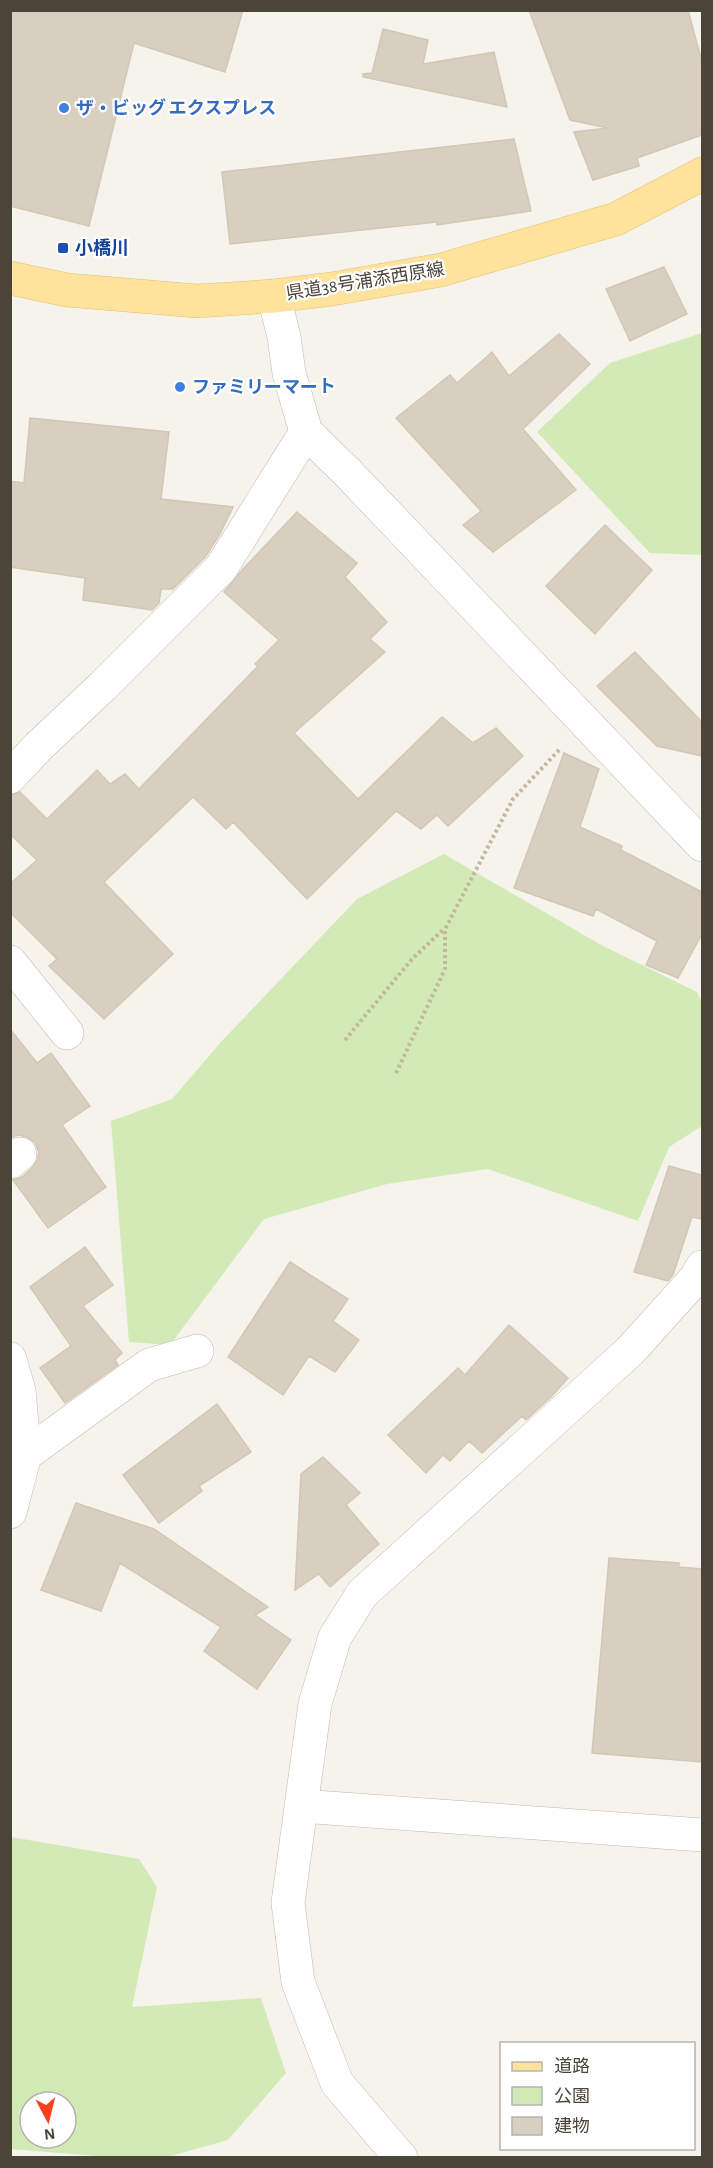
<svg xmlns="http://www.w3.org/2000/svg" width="713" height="2168" viewBox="0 0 713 2168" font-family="'Alegreya Sans','Noto Sans JP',sans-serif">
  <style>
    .green { fill: #d2eab5; fill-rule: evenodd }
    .building { fill: #d8cfc1; stroke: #d3c7b4; stroke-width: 1.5 }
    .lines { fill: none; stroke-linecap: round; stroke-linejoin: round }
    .minor-casing { stroke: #c2bbae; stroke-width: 34 }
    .tertiary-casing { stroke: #c2bbae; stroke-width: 34 }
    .primary-casing { stroke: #e6c16a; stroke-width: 34 }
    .path { stroke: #c4b79f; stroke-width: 4; stroke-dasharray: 3 3; stroke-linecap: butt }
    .minor { stroke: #fff; stroke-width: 33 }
    .tertiary { stroke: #fff; stroke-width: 33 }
    .primary { stroke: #ffe39c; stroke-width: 33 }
    .shop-dot { fill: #3f7fe0; stroke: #fff; stroke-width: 2 }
    .transit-dot { fill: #1a4fb4; stroke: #fff; stroke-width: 2 }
    .labels { text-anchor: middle; stroke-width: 4.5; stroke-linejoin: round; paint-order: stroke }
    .shop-label { font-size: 18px; font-weight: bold; fill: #366cbe; stroke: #fff; text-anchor: start }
    .transit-label { font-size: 18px; font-weight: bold; fill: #164399; stroke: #fff; text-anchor: start }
    .street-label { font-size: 18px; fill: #4b4439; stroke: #fff }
  </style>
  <rect width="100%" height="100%" fill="#f6f3ec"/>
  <path class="green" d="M702,333V555L650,553L537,432L610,363Z
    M444,854L603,946L697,992L702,1003V1126L669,1147L638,1221L488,1169L387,1184L264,1219L170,1345L129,1342L111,1121L172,1099L221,1042L357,899Z
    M11,1837L139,1859L157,1887L132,2007L261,1998L286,2073L228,2140L167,2157H108L11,2149ZM30,2102H66V2138H30Z"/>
  <path class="building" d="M10,10H243L225,72L134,43L89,226L10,206Z
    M529,10H688L702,62V135L637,158L639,166L593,180L574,132L608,128L570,120Z
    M383,29L428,40L423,64L494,52L507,107L363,77V74L372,73Z
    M514,139L531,211L437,225V222L230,244L222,172Z
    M664,267L687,314L630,341L606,289Z
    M559,334L590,364L523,429L576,490L493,552L463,525L481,511L396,418L450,375L457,383L492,352L509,376Z
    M30,418L169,432L161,499L233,507L220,534L206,556L173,589H161L159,603L152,610L83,600L85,578L10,567V481L24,483Z
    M297,512L357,563L345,577L387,622L370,639L385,652L294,733L358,799L442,717L473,743L496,728L523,756L448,826L437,815L421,829L396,811L307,899L233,822L226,829L193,797L104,882L173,954L104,1019L49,966L57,959L10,912V884L37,860L10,834V795L20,792L47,819L97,770L110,784L125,774L139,789L258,666L255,664L279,640L224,592L243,569Z
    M605,525L652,570L595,634L546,586Z
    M635,652L702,722V756L657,746L597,686Z
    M564,753L599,769L580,827L622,846L621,850L702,892V934L678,978L646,965L657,941L596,909L593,916L514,888Z
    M10,1029L37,1063L51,1053L90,1106L62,1125L106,1187L48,1228L13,1180L22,1177L32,1168L37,1161L39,1152L35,1143L27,1137L18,1135L10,1138Z
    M669,1166L702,1175V1219L692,1217L673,1275L668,1281L634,1272Z
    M85,1247L113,1285L83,1306L122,1353L115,1360L118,1365L65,1403L40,1368L71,1346L30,1287Z
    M290,1262L348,1299L333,1321L359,1340L335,1372L309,1356L283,1395L228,1357Z
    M509,1325L568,1378L551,1397L526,1420L522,1416L482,1453L469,1441L450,1461L443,1455L426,1473L388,1435L458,1368L465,1375Z
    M217,1404L251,1452L199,1486L202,1491L159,1523L123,1475Z
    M323,1457L360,1493L346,1505L379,1544L330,1587L319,1574L295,1590L301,1474Z
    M76,1503L154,1529L268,1607L255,1615L291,1640L257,1689L204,1651L221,1627L120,1563L101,1611L41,1590Z
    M609,1558L679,1563V1567L702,1569V1762L592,1753Z"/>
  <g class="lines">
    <defs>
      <path id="minor" d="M10,777L38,747L103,686L221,568L306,432
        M10,962L67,1033
        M10,1162L20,1154
        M10,1359L19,1391L25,1455L10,1512
        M25,1455L149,1365L197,1351
        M301,1806L702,1835
        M401,2158L337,2083L298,1982L288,1903L315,1704L335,1637L362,1594L630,1351L695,1279L702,1267"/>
      <path id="tertiary" d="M274,296L284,337L289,373L306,432L349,474L702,845"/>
      <path id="primary" d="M10,278L67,290L197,301L274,296L332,289L441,270L616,219L702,174"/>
    </defs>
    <use href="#minor" class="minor-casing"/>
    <use href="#tertiary" class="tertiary-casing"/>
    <use href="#primary" class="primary-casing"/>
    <path class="path" d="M345,1040L412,959L444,929
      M396,1073L445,969V929L513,799L560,749"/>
    <use href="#minor" class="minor"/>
    <use href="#tertiary" class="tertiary"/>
    <use href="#primary" class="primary"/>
  </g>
  <g class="shop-dot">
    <circle cx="64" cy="108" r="6"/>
    <circle cx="180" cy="387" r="6"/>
  </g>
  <rect class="transit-dot" x="57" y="242" width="12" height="12" rx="3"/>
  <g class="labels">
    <g class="shop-label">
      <text x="76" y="114">ザ・ビッグ エクスプレス</text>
      <text x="192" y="393">ファミリーマート</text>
    </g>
    <g class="transit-label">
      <text x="75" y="254">小橋川</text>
    </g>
    <g class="street-label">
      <text transform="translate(365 281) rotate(-9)" y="6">県道38号浦添西原線</text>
    </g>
  </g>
  <rect width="713" height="2168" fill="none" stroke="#4b4439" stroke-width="24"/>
  <rect x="500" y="2042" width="195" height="108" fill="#ffffff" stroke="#b7b4b0" stroke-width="1.5"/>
  <rect x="512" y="2062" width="30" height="9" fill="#ffe39c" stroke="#b7b4b0" stroke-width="1.5"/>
  <text x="554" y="2072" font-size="18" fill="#4b4439">道路</text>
  <rect x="512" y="2087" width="30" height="18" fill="#d2eab5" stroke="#b7b4b0" stroke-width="1.5"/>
  <text x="554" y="2102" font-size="18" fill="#4b4439">公園</text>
  <rect x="512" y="2117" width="30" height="18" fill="#d8cfc1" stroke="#b7b4b0" stroke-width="1.5"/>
  <text x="554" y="2132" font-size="18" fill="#4b4439">建物</text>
  <g transform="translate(48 2120) rotate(173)"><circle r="28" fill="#ffffff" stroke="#b7b4b0" stroke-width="1.5"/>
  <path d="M0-4.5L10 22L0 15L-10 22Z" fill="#fc3f1d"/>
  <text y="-9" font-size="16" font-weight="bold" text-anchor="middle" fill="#4b4439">N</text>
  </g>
</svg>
